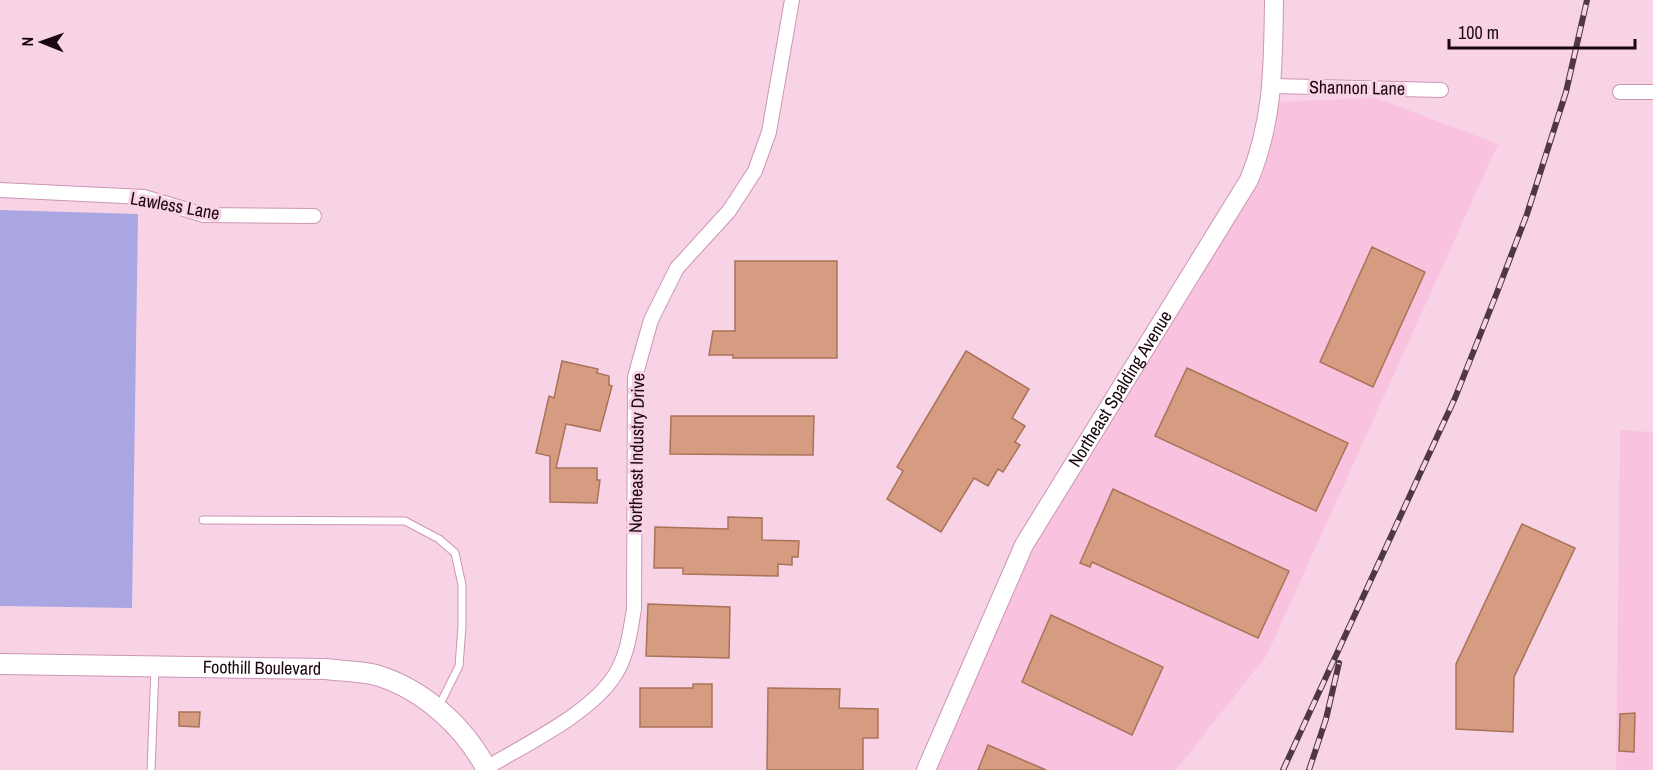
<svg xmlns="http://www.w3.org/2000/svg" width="1653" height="770" viewBox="0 0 1653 770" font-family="'Archivo Narrow',sans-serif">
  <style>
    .built { fill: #f9c3df }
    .green { fill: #a9a6e2 }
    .building { fill: #d59c81; stroke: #a97359; stroke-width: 1.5 }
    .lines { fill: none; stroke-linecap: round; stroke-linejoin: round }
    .service-casing { stroke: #cd95b3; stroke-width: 9 }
    .minor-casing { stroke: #cd95b3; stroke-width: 16 }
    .tertiary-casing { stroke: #cd95b3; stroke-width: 20 }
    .secondary-casing { stroke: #cd95b3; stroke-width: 22 }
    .service { stroke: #fff; stroke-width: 7 }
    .minor { stroke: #fff; stroke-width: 14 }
    .tertiary { stroke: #fff; stroke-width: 18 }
    .secondary { stroke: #fff; stroke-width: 20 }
    .rail-casing { stroke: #4f3744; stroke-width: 6 }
    .rail { stroke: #f8d3e6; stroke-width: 4; stroke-dasharray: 11; stroke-linecap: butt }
    .labels { text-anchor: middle; stroke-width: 6; stroke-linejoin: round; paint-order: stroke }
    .street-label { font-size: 18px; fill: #1a0712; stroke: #f8d3e6 }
  </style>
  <rect width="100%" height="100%" fill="#f8d3e6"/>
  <path class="built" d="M1376,98L1498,144L1267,655L1176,770H926L1012,570L1233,207L1270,102Z
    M1620,430L1653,432V770H1616Z"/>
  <path class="green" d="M0,210L138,214L132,608L0,606Z"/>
  <path class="building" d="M1372,247L1425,272L1373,387L1320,362Z
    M735,261H837V358H733V355H709L713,331H735Z
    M966,351L1029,389L1012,418L1025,426L1015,442L1020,445L1003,472L998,469L988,486L974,478L941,532L887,499L903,471L897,467Z
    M562,361L598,369L597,373L609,376V385L612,386L600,431L566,424L556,468H597V480H600L597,503L550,502V456L536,453L549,396L554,398Z
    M1187,368L1348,443L1316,511L1155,436Z
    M671,416H814L813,455L670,454Z
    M1113,489L1289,571L1258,638L1092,562L1090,567L1080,563Z
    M728,517L762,518V540L799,541L798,557H792V565L778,564V576L683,574V568H654L655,527L728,529Z
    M1522,524L1575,548L1514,677L1513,732L1456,729V664Z
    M648,604L730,607L729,658L646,656Z
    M1051,615L1163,667L1132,735L1022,682Z
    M693,684H712V727H640V688H693Z
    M768,688L840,689L839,708L878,709V738H863V770H767Z
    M179,712H200L199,727L179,726Z
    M1635,713L1634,752L1619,751L1620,714Z
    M988,745L1046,770H978Z"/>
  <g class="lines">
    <defs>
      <path id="service" d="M203,520L405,521L439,539L455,553L462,585V626L459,666L439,706
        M151,770L155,668"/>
      <path id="minor" d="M1273,86L1441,90
        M1620,92H1653
        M0,190L144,197L204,215L314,216
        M486,768C526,744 590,714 615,675C628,654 630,632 634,609L635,377L651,320L677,268L729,211L755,171L769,132L792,0"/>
      <g id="tertiary">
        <path id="s1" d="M926,770L1024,545L1249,180C1274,119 1273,65 1274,0"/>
      </g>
      <g id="secondary">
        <path id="s2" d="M0,664L325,669C341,671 360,671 376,675C423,689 465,727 487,770"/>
      </g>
    </defs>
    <use href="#service" class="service-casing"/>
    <use href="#minor" class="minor-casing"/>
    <use href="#tertiary" class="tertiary-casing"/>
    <use href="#secondary" class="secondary-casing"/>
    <use href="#service" class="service"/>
    <use href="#minor" class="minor"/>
    <use href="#tertiary" class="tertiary"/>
    <use href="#secondary" class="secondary"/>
    <defs>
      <path id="rail" d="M1283,770L1455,398L1496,295L1527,214L1566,92L1587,0
        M1309,770L1326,719L1339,663"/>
    </defs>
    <use href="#rail" class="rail-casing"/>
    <use href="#rail" class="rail"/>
  </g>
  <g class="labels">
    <g class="street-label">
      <text transform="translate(1357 88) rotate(1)" y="6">Shannon Lane</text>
      <text transform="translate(175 206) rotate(10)" y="6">Lawless Lane</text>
      <text dy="6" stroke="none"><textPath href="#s1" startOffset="429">Northeast Spalding Avenue</textPath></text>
      <text transform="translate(637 453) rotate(-89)" y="6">Northeast Industry Drive</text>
      <text dy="6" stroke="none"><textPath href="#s2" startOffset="262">Foothill Boulevard</textPath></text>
    </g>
  </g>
  <g transform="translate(42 42) rotate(271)" stroke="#f8d3e6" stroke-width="4.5" paint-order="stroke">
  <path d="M0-4.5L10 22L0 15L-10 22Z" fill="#1a0712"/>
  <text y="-9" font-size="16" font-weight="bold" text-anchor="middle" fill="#1a0712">N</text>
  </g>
  <path d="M1449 39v9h186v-9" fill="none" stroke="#1a0712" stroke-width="3"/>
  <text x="1458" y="39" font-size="18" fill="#1a0712" stroke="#f8d3e6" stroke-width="4.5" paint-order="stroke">100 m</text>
</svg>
